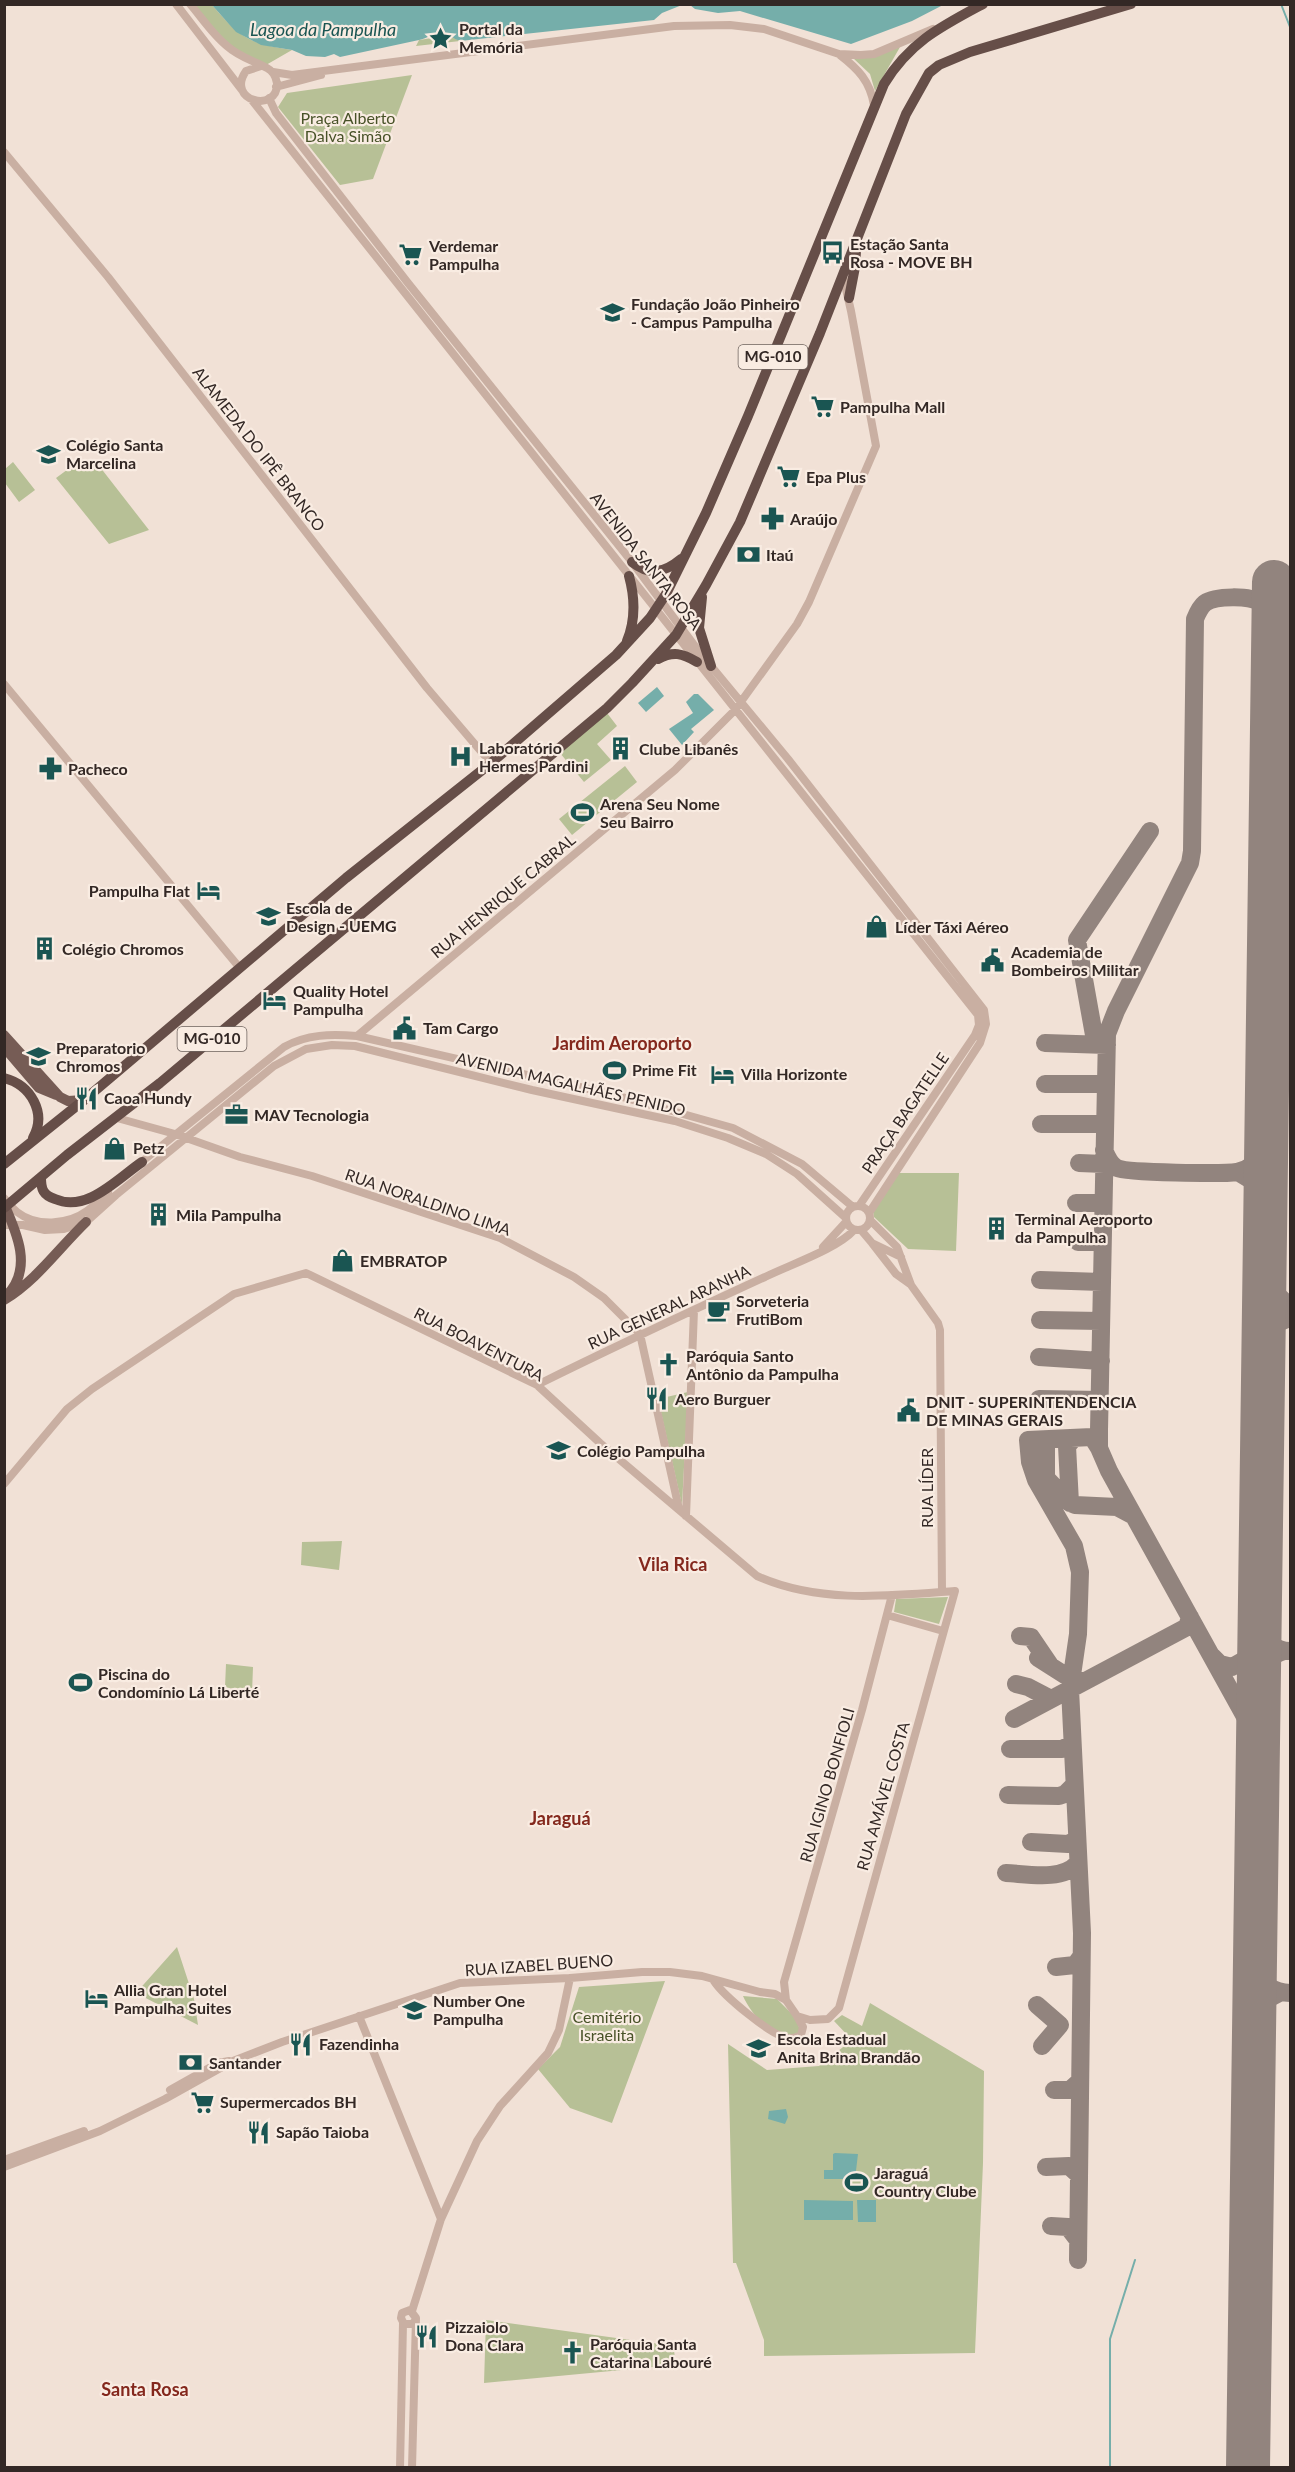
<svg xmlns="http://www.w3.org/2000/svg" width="1295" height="2472" viewBox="0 0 1295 2472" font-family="Lato,sans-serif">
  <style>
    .green { fill: #b7c096 }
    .water { fill: #75aeaa }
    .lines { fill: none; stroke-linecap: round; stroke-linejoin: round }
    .stream { stroke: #75aeaa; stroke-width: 2 }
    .taxiway { stroke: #92847e; stroke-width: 18 }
    .runway { stroke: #92847e; stroke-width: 44 }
    .tertiary { stroke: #c9afa2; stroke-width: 8 }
    .primary { stroke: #765c55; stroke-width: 10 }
    .trunk { stroke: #664e48; stroke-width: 10 }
    .labels { text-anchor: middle; stroke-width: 4.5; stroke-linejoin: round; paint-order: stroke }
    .shield { fill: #f9ece2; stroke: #6e635e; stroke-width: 1.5 }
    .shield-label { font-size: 15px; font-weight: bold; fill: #332825 }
    .poi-label { font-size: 16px; font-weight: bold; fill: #332825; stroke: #f9ece2; text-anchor: start }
    .park-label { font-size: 16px; fill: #485228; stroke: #f9ece2 }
    .street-label { font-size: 16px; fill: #332825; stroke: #f9ece2 }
    .water-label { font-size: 18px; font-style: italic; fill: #1a5552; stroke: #f9ece2 }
    .neighbourhood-label { font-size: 18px; font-weight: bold; fill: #84281d; stroke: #f9ece2 }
  </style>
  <rect width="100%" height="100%" fill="#f1e1d6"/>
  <path class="green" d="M192,5H212C241,38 247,43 292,50L266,65L227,46Z
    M438,32H444L460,41L416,46L419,40L432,38Z
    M900,47L875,91L870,74L853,58L877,55Z
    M412,75L373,179L340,185L278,107L287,93Z
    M79,461L100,467L149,530L109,544L56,478Z
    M13,462L35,490L19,502L5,483V469Z
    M607,713L617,726L597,744L611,760L584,782L560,753Z
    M625,766L637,782L572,835L559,819Z
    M894,1173H959L956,1251L908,1249L874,1217L872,1207Z
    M688,1392L682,1505L658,1399Z
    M342,1541L339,1570L301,1565L302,1542Z
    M948,1597L939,1624L894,1612L896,1599Z
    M226,1664L253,1667L252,1693L225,1687Z
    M177,1947L194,1999L198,2025L136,1993Z
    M665,1981L612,2123L570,2108L538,2069L560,2047L579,1987Z
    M743,1996L777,1999L795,2017L802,2035C798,2035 792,2037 788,2036C769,2035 750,2012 743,1996Z
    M870,2003L984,2071L983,2163L975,2353L764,2356V2340L736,2263H733L728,2044L767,2070L819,2066L852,2040L834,2021L842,2015L862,2026Z
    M486,2320L674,2346L675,2365L484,2383Z"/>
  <path class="water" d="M212,5H682L662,13L654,20L460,41C454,39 447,33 442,32C434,32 427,39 419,40L340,57L334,54L325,57L306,56L292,50L261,45L236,32Z
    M690,5H943L912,21L851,44L740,11L718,13L695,9Z
    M657,687L664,696L646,712L638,703Z
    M694,694H698L714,710L691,729L694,732L682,745L669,729L693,713L686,702Z
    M786,2109L788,2117L785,2124L768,2119L769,2111Z
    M835,2153L858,2154L855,2179H824V2170H833V2154Z
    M804,2200L853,2201V2220H804Z
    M857,2200H876V2222H858Z"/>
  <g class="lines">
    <path class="stream" d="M1281,4L1290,27
      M1110,2468V2339L1135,2260"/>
    <path class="taxiway" d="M1107,1034L1094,1035L1077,940L1150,831
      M1045,1043L1107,1045
      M1045,1084H1106
      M1041,1124H1105
      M1104,1150C1107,1157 1110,1165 1117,1168C1127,1173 1224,1174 1237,1172C1250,1170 1259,1160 1266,1150
      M1079,1163L1104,1164
      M1238,1172L1256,1183L1266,1199
      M1076,1203H1103
      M1078,1242H1102
      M1265,1275L1270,1288L1290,1307
      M1040,1280L1102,1282
      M1040,1320L1101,1321
      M1264,1343L1275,1324L1290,1318
      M1039,1357L1101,1361
      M1039,1399L1100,1400
      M1049,1439L1046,1445V1478L1070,1503L1075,1505L1117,1507L1134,1516
      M1070,1503L1067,1446L1074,1438
      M1260,1626C1266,1641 1274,1651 1290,1651
      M1020,1636L1031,1637L1050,1665
      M1212,1656L1220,1664L1232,1667L1246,1659L1260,1641
      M1038,1658L1071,1679L1082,1681
      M1259,1679C1263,1664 1269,1656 1284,1651
      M1016,1684L1028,1687L1051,1699
      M1014,1719L1187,1627L1190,1617
      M1010,1749H1062L1072,1744
      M1258,1750L1249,1724L1109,1471L1099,1448V1430L1107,1034L1116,1011L1190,863L1192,851L1195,619C1197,614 1200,607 1205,603C1215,596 1250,595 1260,603C1269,609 1271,618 1274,628
      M1008,1795L1059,1796L1065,1794L1073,1786
      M1031,1842L1068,1844L1076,1840
      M1006,1873C1027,1874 1062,1881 1077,1864
      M1056,1967L1075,1965L1081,1957
      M1255,1969C1263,1985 1272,1992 1290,1993
      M1037,2005L1060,2025L1042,2046
      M1255,2017L1264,2001L1281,1992
      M1054,2090H1070L1080,2081
      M1046,2167L1069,2166L1079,2175
      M1051,2226L1068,2227L1078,2240
      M1078,2260L1082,1933L1070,1689L1078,1634L1080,1572L1074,1546L1036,1480L1030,1462L1028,1440L1092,1437L1099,1448"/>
    <path class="runway" d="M1248,2468L1274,582"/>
    <path class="tertiary" d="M176,4L242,90
      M190,4C202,18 213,35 227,46C239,57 254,61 267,68C273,71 276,77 277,83C278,114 225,101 246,71L261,66
      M840,55C858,69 870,81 874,105
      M273,72L292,75L674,26L730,25L764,29L839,54L861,55L874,54L933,29
      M276,87L321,75
      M269,98L276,113L408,283L632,562L697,649L788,759L984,1010L986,1024L980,1043L869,1213
      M251,99L978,1015L979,1025L975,1035L859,1206
      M4,152L108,277L427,688L491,763
      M4,684L239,967
      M357,1036L675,770L735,710L797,624L809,602L876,446L851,311L843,276
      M117,1118L175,1134L240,1157L312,1176L500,1238L574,1277L604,1298L640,1334L679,1509
      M139,1164L284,1047C307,1034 331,1034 357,1036L615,1095L733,1128L802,1164L853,1207
      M4,1198C8,1202 12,1208 17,1212C36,1227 68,1225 87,1211C95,1205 101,1198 108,1192
      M846 1218a12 12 0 1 1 24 0a12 12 0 1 1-24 0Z
      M870,1220L897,1247L911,1285L938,1323L940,1330L942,1592
      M4,1225H23L45,1230L64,1229L86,1222L116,1195L274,1066L306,1049L332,1045L355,1046L532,1090L675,1121L728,1138L766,1154L797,1174L846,1218
      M861,1230L872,1243L901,1257
      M872,1243L896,1274L910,1284
      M823,1247L846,1222
      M537,1385C612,1348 689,1312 765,1277C789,1265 837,1249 854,1230
      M4,1484L67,1409L92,1389L234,1294L306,1273L537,1385L600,1443L757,1576C819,1604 889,1596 955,1591L839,2008L828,2019L810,2020L797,2016L786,2000L775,1994L760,1992L702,1976L670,1972H642L570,1978L460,1983L282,2042L233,2061L165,2099L100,2131L4,2167
      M686,1516L694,1310
      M887,1615L943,1631
      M714,1981C723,1995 771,2036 788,2038C793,2039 797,2037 801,2035L803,2027L797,2016
      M786,2000L784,1982L862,1710L892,1595
      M359,2016L441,2219
      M170,2090L218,2063L229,2061
      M4,2160L84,2131
      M412,2311L441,2219L477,2141L500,2106L548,2053L559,2030L570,1978
      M400,2468L403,2323
      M412,2468L416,2318L410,2310L402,2313L401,2318L404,2324H412L415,2321"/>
    <path class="primary" d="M4,1035L60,1097L68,1101L84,1100
      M4,1047L39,1088L56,1095
      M4,1204C17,1233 33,1269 7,1295
      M4,1300C37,1280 59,1248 86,1222"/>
    <path class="trunk" d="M849,298L855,267L856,251
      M632,562C650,576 664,573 681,559
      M702,597L699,628L711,666
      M627,641C636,619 635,598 629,576
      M658,659C673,651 682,653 697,662
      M4,1078C31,1085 47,1113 33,1138
      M4,1164L84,1100L346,878L491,763L616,655L650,618L666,594L706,513L748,416L884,84C910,42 940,27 983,4
      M41,1178C41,1189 43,1195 55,1199C87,1213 117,1179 142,1162
      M4,1208L67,1155L160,1083L607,708L632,683L676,635L706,585L740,522L820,333L906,114L929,73L939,65L970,52L1131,4"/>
  </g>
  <defs>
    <symbol id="sight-bare" viewBox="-9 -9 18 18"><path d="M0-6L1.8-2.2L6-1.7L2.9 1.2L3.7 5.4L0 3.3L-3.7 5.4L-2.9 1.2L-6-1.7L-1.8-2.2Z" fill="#1a5552" stroke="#f9ece2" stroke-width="2.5" paint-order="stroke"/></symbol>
    <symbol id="bus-bare" viewBox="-9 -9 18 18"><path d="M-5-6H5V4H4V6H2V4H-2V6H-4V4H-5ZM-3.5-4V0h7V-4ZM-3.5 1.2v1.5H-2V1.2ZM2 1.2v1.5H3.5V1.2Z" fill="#1a5552" stroke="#f9ece2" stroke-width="2.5" paint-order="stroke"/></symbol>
    <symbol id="supermarket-bare" viewBox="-9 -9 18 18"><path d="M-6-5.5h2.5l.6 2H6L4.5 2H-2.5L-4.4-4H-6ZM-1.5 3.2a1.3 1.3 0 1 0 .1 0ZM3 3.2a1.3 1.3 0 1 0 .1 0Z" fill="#1a5552" stroke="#f9ece2" stroke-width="2.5" paint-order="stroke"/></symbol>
    <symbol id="university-bare" viewBox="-9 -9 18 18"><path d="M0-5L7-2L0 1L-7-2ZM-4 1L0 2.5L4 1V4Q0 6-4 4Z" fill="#1a5552" stroke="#f9ece2" stroke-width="2.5" paint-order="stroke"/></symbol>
    <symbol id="school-bare" viewBox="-9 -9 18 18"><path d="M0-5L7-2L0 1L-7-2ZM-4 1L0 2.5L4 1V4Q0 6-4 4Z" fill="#1a5552" stroke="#f9ece2" stroke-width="2.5" paint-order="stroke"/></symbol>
    <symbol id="pharmacy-bare" viewBox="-9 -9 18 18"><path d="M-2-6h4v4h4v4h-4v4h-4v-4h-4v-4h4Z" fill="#1a5552" stroke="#f9ece2" stroke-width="2.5" paint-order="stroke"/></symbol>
    <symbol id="bank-bare" viewBox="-9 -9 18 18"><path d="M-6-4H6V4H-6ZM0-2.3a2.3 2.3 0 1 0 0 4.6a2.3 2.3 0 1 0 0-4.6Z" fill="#1a5552" stroke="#f9ece2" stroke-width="2.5" paint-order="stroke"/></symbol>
    <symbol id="building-bare" viewBox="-9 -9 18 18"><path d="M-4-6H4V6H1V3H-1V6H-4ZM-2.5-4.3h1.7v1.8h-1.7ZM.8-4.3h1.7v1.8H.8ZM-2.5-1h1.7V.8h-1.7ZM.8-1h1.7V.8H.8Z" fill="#1a5552" stroke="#f9ece2" stroke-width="2.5" paint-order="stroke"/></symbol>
    <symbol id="hospital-bare" viewBox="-9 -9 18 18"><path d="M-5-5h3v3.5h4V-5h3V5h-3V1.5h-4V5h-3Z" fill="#1a5552" stroke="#f9ece2" stroke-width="2.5" paint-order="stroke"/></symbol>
    <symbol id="stadium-bare" viewBox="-9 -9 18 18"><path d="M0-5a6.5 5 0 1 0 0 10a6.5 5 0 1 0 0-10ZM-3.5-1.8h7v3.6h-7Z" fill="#1a5552" stroke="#f9ece2" stroke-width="2.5" paint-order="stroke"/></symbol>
    <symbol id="hotel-bare" viewBox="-9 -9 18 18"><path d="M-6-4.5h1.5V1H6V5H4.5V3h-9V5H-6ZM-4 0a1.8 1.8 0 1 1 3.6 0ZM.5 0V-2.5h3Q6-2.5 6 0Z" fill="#1a5552" stroke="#f9ece2" stroke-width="2.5" paint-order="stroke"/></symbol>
    <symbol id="shop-bare" viewBox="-9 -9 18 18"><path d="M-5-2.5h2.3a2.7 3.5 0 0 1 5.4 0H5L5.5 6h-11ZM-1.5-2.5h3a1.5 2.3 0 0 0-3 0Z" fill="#1a5552" stroke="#f9ece2" stroke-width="2.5" paint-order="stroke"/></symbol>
    <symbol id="civic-bare" viewBox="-9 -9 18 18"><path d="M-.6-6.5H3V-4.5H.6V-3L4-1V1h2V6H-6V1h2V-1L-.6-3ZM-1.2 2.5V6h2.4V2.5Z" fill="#1a5552" stroke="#f9ece2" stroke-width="2.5" paint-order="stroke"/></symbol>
    <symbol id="restaurant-bare" viewBox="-9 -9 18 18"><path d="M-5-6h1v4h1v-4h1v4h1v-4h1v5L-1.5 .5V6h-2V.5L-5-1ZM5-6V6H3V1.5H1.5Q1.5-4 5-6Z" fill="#1a5552" stroke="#f9ece2" stroke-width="2.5" paint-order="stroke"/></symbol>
    <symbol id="office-bare" viewBox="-9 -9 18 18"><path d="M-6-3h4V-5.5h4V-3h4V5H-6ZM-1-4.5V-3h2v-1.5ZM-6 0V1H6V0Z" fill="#1a5552" stroke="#f9ece2" stroke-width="2.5" paint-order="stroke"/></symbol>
    <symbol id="cafe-bare" viewBox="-9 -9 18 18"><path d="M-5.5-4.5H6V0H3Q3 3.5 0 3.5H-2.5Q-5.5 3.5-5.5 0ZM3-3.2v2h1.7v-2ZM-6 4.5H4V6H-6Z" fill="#1a5552" stroke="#f9ece2" stroke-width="2.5" paint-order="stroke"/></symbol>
    <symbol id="church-bare" viewBox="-9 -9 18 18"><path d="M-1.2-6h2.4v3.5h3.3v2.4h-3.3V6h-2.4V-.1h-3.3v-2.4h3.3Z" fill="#1a5552" stroke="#f9ece2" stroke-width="2.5" paint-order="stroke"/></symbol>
  </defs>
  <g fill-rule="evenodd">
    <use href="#sight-bare" x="424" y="22" width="33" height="33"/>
    <use href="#bus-bare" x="816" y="236" width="33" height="33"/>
    <use href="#supermarket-bare" x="394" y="238" width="33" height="33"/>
    <use href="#university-bare" x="596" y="296" width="33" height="33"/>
    <use href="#supermarket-bare" x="806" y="390" width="33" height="33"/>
    <use href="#school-bare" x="32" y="438" width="33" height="33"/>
    <use href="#supermarket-bare" x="772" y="460" width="33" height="33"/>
    <use href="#pharmacy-bare" x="756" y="502" width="33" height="33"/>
    <use href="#bank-bare" x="732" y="538" width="33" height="33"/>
    <use href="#building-bare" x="604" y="732" width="33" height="33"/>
    <use href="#hospital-bare" x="444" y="740" width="33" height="33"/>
    <use href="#pharmacy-bare" x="34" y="752" width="33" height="33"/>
    <use href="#stadium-bare" x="566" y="796" width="33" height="33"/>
    <use href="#hotel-bare" x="192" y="874" width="33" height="33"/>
    <use href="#university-bare" x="252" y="900" width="33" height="33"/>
    <use href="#shop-bare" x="860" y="910" width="33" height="33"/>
    <use href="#building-bare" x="28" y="932" width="33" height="33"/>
    <use href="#civic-bare" x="976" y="944" width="33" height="33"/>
    <use href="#hotel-bare" x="258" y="984" width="33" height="33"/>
    <use href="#civic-bare" x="388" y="1012" width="33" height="33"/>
    <use href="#school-bare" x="22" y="1040" width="33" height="33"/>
    <use href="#stadium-bare" x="598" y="1054" width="33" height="33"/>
    <use href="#hotel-bare" x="706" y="1058" width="33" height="33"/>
    <use href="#restaurant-bare" x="70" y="1082" width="33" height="33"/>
    <use href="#office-bare" x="220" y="1098" width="33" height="33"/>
    <use href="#shop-bare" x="98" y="1132" width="33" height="33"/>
    <use href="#building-bare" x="142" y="1198" width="33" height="33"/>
    <use href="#building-bare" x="980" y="1212" width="33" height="33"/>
    <use href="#shop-bare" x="326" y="1244" width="33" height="33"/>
    <use href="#cafe-bare" x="702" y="1294" width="33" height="33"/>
    <use href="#church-bare" x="652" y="1348" width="33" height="33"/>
    <use href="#restaurant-bare" x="640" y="1382" width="33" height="33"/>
    <use href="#civic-bare" x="892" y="1394" width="33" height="33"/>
    <use href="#school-bare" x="542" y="1434" width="33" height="33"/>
    <use href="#stadium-bare" x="64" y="1666" width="33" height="33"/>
    <use href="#hotel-bare" x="80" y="1982" width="33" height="33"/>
    <use href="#school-bare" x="398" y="1994" width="33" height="33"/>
    <use href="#restaurant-bare" x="284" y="2028" width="33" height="33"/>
    <use href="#school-bare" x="742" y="2032" width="33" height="33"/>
    <use href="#bank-bare" x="174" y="2046" width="33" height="33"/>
    <use href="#supermarket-bare" x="186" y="2086" width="33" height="33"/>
    <use href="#restaurant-bare" x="242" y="2116" width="33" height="33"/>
    <use href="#stadium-bare" x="840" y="2166" width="33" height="33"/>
    <use href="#restaurant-bare" x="410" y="2320" width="33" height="33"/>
    <use href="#church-bare" x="556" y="2336" width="33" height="33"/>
  </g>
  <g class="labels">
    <g class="shield">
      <rect x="738.5" y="345" width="69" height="24" rx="4.5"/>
      <rect x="177.5" y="1027" width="69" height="24" rx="4.5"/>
    </g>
    <g class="shield-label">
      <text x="773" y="362">MG-010</text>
      <text x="212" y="1044">MG-010</text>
    </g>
    <g class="poi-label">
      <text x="459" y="35">Portal da<tspan x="459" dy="18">Memória</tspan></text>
      <text x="850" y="250">Estação Santa<tspan x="850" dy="18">Rosa - MOVE BH</tspan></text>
      <text x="429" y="252">Verdemar<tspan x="429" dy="18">Pampulha</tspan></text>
      <text x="631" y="310">Fundação João Pinheiro<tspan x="631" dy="18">- Campus Pampulha</tspan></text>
      <text x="840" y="413">Pampulha Mall</text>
      <text x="66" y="451">Colégio Santa<tspan x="66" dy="18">Marcelina</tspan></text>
      <text x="806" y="483">Epa Plus</text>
      <text x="790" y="525">Araújo</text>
      <text x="766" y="561">Itaú</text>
      <text x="479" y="754">Laboratório<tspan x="479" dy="18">Hermes Pardini</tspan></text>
      <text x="639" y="755">Clube Libanês</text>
      <text x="68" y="775">Pacheco</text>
      <text x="600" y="810">Arena Seu Nome<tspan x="600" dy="18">Seu Bairro</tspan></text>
      <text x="190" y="897" text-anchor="end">Pampulha Flat</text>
      <text x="286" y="914">Escola de<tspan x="286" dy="18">Design - UEMG</tspan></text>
      <text x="895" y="933">Líder Táxi Aéreo</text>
      <text x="62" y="955">Colégio Chromos</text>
      <text x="1011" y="958">Academia de<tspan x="1011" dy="18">Bombeiros Militar</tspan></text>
      <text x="293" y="997">Quality Hotel<tspan x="293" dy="18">Pampulha</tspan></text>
      <text x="423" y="1034">Tam Cargo</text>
      <text x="56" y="1054">Preparatorio<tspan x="56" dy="18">Chromos</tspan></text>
      <text x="632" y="1076">Prime Fit</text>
      <text x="741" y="1080">Villa Horizonte</text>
      <text x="104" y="1104">Caoa Hundy</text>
      <text x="254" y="1121">MAV Tecnologia</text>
      <text x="133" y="1154">Petz</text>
      <text x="176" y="1221">Mila Pampulha</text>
      <text x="1015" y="1225">Terminal Aeroporto<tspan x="1015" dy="18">da Pampulha</tspan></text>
      <text x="360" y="1267">EMBRATOP</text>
      <text x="736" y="1307">Sorveteria<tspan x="736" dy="18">FrutiBom</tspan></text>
      <text x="686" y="1362">Paróquia Santo<tspan x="686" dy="18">Antônio da Pampulha</tspan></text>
      <text x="675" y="1405">Aero Burguer</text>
      <text x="926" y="1408">DNIT - SUPERINTENDENCIA<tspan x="926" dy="18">DE MINAS GERAIS</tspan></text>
      <text x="577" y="1457">Colégio Pampulha</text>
      <text x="98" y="1680">Piscina do<tspan x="98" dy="18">Condomínio Lá Liberté</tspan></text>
      <text x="114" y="1996">Allia Gran Hotel<tspan x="114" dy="18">Pampulha Suites</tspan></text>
      <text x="433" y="2007">Number One<tspan x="433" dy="18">Pampulha</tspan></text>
      <text x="777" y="2045">Escola Estadual<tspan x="777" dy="18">Anita Brina Brandão</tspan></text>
      <text x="319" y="2050">Fazendinha</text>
      <text x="209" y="2069">Santander</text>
      <text x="220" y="2108">Supermercados BH</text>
      <text x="276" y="2138">Sapão Taioba</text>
      <text x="874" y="2179">Jaraguá<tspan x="874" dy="18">Country Clube</tspan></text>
      <text x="445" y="2333">Pizzaiolo<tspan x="445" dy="18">Dona Clara</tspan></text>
      <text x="590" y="2350">Paróquia Santa<tspan x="590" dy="18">Catarina Labouré</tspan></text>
    </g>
    <g class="park-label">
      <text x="348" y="124">Praça Alberto<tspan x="348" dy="18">Dalva Simão</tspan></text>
      <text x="607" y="2023">Cemitério<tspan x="607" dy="18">Israelita</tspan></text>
    </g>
    <g class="street-label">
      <text transform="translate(259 449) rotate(52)" y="6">ALAMEDA DO IPÊ BRANCO</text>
      <text transform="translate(646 561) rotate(52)" y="6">AVENIDA SANTA ROSA</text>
      <text transform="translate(503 896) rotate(-40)" y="6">RUA HENRIQUE CABRAL</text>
      <text transform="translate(571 1084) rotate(13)" y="6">AVENIDA MAGALHÃES PENIDO</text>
      <text transform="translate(905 1113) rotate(-56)" y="6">PRAÇA BAGATELLE</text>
      <text transform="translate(428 1202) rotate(19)" y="6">RUA NORALDINO LIMA</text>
      <text transform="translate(669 1307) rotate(-25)" y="6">RUA GENERAL ARANHA</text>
      <text transform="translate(479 1344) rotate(27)" y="6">RUA BOAVENTURA</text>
      <text transform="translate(927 1488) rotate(-90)" y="6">RUA LÍDER</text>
      <text transform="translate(827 1785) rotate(-74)" y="6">RUA IGINO BONFIOLI</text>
      <text transform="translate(883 1796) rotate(-74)" y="6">RUA AMÁVEL COSTA</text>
      <text transform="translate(539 1965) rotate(-4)" y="6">RUA IZABEL BUENO</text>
    </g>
    <g class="water-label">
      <text x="323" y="36">Lagoa da Pampulha</text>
    </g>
    <g class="neighbourhood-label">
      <text x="622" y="1050">Jardim Aeroporto</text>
      <text x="673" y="1571">Vila Rica</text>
      <text x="560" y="1825">Jaraguá</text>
      <text x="145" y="2396">Santa Rosa</text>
    </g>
  </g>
  <rect width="1295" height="2472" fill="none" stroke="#332825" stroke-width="12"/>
</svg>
